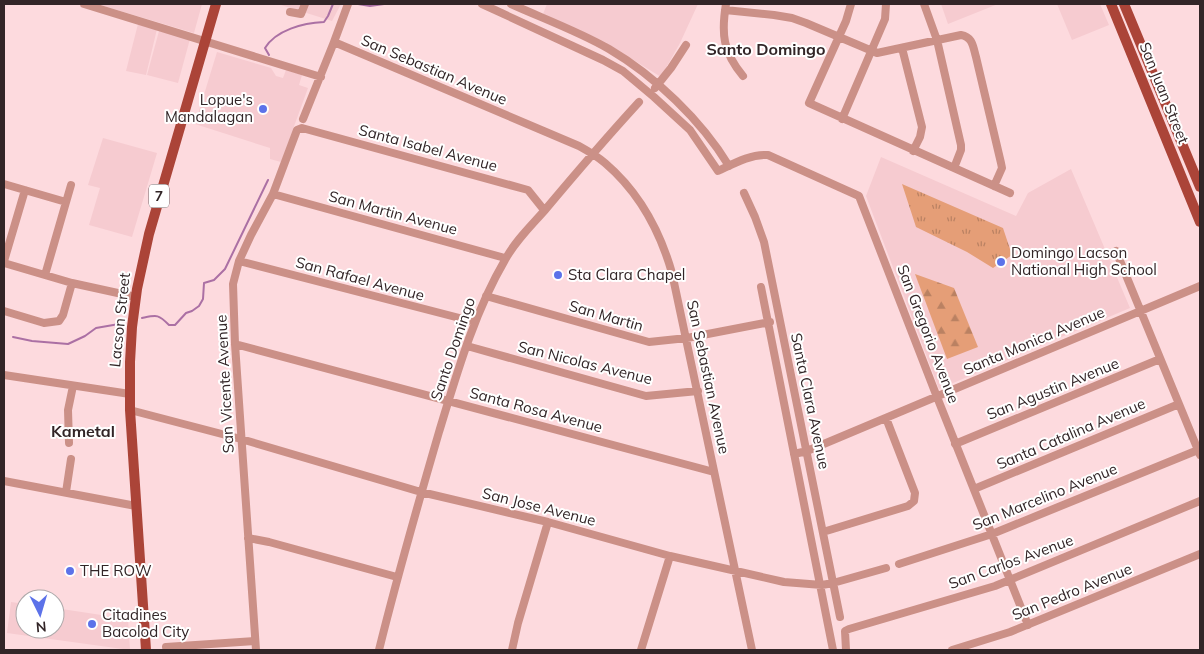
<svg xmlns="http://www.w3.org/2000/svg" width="1204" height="654" viewBox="0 0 1204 654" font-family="Mulish,sans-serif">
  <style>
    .built { fill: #f6cbd0 }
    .grass { fill: url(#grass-tufts) }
    .forest { fill: url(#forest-firs) }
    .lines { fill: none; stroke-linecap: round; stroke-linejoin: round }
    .stream { stroke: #ab70a4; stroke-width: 2 }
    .minor { stroke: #cb9087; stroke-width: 8 }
    .major { stroke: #ab4438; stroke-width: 10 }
    .poi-dot { fill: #5c72e9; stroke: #fff; stroke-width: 2 }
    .labels { text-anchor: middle; stroke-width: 4; stroke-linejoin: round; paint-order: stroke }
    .shield { fill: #fff; stroke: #706668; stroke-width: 1 }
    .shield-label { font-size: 14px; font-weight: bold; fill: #322527 }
    .street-label { font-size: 15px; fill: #322527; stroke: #fff }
    .poi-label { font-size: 15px; fill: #322527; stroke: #fff; text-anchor: start }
    .neighbourhood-label { font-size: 16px; font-weight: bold; fill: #322527; stroke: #fff }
  </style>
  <defs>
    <pattern id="grass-tufts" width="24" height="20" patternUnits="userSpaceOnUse" patternTransform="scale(1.25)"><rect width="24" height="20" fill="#e59e77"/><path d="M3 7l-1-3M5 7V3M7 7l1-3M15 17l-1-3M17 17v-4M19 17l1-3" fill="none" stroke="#ba8162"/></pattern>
    <pattern id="forest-firs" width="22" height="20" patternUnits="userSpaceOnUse" patternTransform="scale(1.25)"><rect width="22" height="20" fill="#e59e77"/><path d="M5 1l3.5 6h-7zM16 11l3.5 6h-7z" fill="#ba8162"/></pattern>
  </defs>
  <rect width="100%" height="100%" fill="#fddade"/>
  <path class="built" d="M97,4H202L194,33Z
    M278,4H341L332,21Z
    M547,4H698L680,43L661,77L611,46L543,14Z
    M941,4H998L948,24Z
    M1057,4H1100L1109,25L1072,40Z
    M138,24L157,29L146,75L126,71Z
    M159,31L190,39L178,83L147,75Z
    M217,52L271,68L276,76L283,78L286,70L302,75L299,85L308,88L281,162L270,159V148L195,124Z
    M103,138L157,153L132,237L89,225L100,188L88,185Z
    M881,157L1016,216L1028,193L1071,169L1130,308L939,389L866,196Z
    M11,602L25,604V629H55V608L128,619L130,650L7,633Z"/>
  <path class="grass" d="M902,184L1003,228L1012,255L993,268L967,252L916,227Z"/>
  <path class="forest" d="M915,274L954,288L978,347L947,359Z"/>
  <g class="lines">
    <path class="stream" d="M358,4L370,6L384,4
      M269,55L265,48C276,30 303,23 324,22L328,16L333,4
      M142,318C157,315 158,314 169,325H175L186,313L192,311L199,306L203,299L204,283L214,280L225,269L268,180
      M13,337L32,341L68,344L85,336L96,328L119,324"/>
    <path class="minor" d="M84,4L321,77
      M348,4L334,42L579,146C588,151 597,156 605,163C639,192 660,231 672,273L752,650
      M482,4L603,60L623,71L654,97L690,130L718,171C733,164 750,154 768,155L859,196L937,397L1028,625
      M511,4C542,18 580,32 609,49C655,76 701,120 729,166
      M726,4C721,34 723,52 743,76
      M851,4L846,21L809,103L1010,193
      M924,4L937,40L961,145V150L954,168
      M725,10L774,15L792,18L806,23L877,53L961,35C973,37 973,47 976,57L1001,163L1002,168L994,186
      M290,12L301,14L305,4
      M902,48L922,127L920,137L913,151
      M655,88L671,68L686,45
      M303,119L334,42
      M842,119L885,19L886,4
      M4,184L66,202
      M744,193L755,217L764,242L840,617
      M273,194L505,258
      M1116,251L1200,455
      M4,261L25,190
      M239,261L475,322
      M4,263L72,283L136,297
      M45,275L71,185
      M761,287L833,650
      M486,296L649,342L687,338L770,322
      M4,311L44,323L59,321L63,315L72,283
      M235,344L714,472
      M467,346L646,396L698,391
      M4,375L130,394
      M130,410L241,439L421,492L548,522L670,556L784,582L822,585L833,583L886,568
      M69,443L68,410L73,386
      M955,444L1160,359
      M794,454L807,451L1200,286
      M4,481L136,506
      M974,489L1179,404
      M66,492L71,459
      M823,532L908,506L914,501L915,493L886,418
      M248,538L269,542L397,577
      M899,564L992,534L1198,450
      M166,647L255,641
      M256,650L235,344L233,284L239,261L251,235L273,194L297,130L302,128L528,190L544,210
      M379,650C397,577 418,504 439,432C457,373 474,313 505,260C515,241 531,226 545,210C576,173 607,137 639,102
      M512,650L518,623L548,522
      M641,650L670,556
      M846,650L845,631L849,629L995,586L1200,501
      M952,650L1010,632L1200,554"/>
    <path class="major" d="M1111,4L1200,222
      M1124,4L1200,187
      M146,650L130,410V362L132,327L137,289L149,234L216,4"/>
  </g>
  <g class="poi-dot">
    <circle cx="263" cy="109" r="5"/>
    <circle cx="1001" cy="262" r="5"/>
    <circle cx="558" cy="275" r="5"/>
    <circle cx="70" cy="571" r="5"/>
    <circle cx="92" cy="624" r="5"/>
  </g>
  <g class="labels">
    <rect class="shield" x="149" y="184.5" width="20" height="23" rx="4"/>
    <g class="shield-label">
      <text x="159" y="201">7</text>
    </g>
    <g class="street-label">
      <text transform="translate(434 70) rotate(23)" y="5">San Sebastian Avenue</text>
      <text transform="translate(1164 93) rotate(68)" y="5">San Juan Street</text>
      <text transform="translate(428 148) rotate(15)" y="5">Santa Isabel Avenue</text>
      <text transform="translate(393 213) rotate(15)" y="5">San Martin Avenue</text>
      <text transform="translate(360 279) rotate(15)" y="5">San Rafael Avenue</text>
      <text transform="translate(606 316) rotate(16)" y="5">San Martin</text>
      <text transform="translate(120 320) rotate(-84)" y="5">Lacson Street</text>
      <text transform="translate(928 334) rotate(69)" y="5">San Gregorio Avenue</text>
      <text transform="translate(1034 341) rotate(-23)" y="5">Santa Monica Avenue</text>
      <text transform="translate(453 349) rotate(-71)" y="5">Santo Domingo</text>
      <text transform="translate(585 363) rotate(14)" y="5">San Nicolas Avenue</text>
      <text transform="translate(708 377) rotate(78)" y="5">San Sebastian Avenue</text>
      <text transform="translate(225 384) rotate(-93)" y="5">San Vicente Avenue</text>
      <text transform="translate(1053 389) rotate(-22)" y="5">San Agustin Avenue</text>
      <text transform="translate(810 401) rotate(78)" y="5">Santa Clara Avenue</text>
      <text transform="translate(536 410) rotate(15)" y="5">Santa Rosa Avenue</text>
      <text transform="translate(1071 434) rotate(-23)" y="5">Santa Catalina Avenue</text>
      <text transform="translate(1045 497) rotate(-22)" y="5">San Marcelino Avenue</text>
      <text transform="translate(539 507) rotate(14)" y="5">San Jose Avenue</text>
      <text transform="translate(1011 562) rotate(-20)" y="5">San Carlos Avenue</text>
      <text transform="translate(1072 592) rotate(-22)" y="5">San Pedro Avenue</text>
    </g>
    <g class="poi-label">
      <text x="253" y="105" text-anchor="end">Lopue's<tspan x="253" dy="17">Mandalagan</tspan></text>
      <text x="1011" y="258">Domingo Lacson<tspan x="1011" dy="17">National High School</tspan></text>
      <text x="568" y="280">Sta Clara Chapel</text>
      <text x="80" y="576">THE ROW</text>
      <text x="102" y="620">Citadines<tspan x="102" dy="17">Bacolod City</tspan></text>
    </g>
    <g class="neighbourhood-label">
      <text x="766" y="55">Santo Domingo</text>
      <text x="83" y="437">Kametal</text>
    </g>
  </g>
  <rect width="1204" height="654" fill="none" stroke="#322527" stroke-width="10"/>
  <g transform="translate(40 614) rotate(175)"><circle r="24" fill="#ffffff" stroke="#ada8a9"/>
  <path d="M0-4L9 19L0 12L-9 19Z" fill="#5c72e9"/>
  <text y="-8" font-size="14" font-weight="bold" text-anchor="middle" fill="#322527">N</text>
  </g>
</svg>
